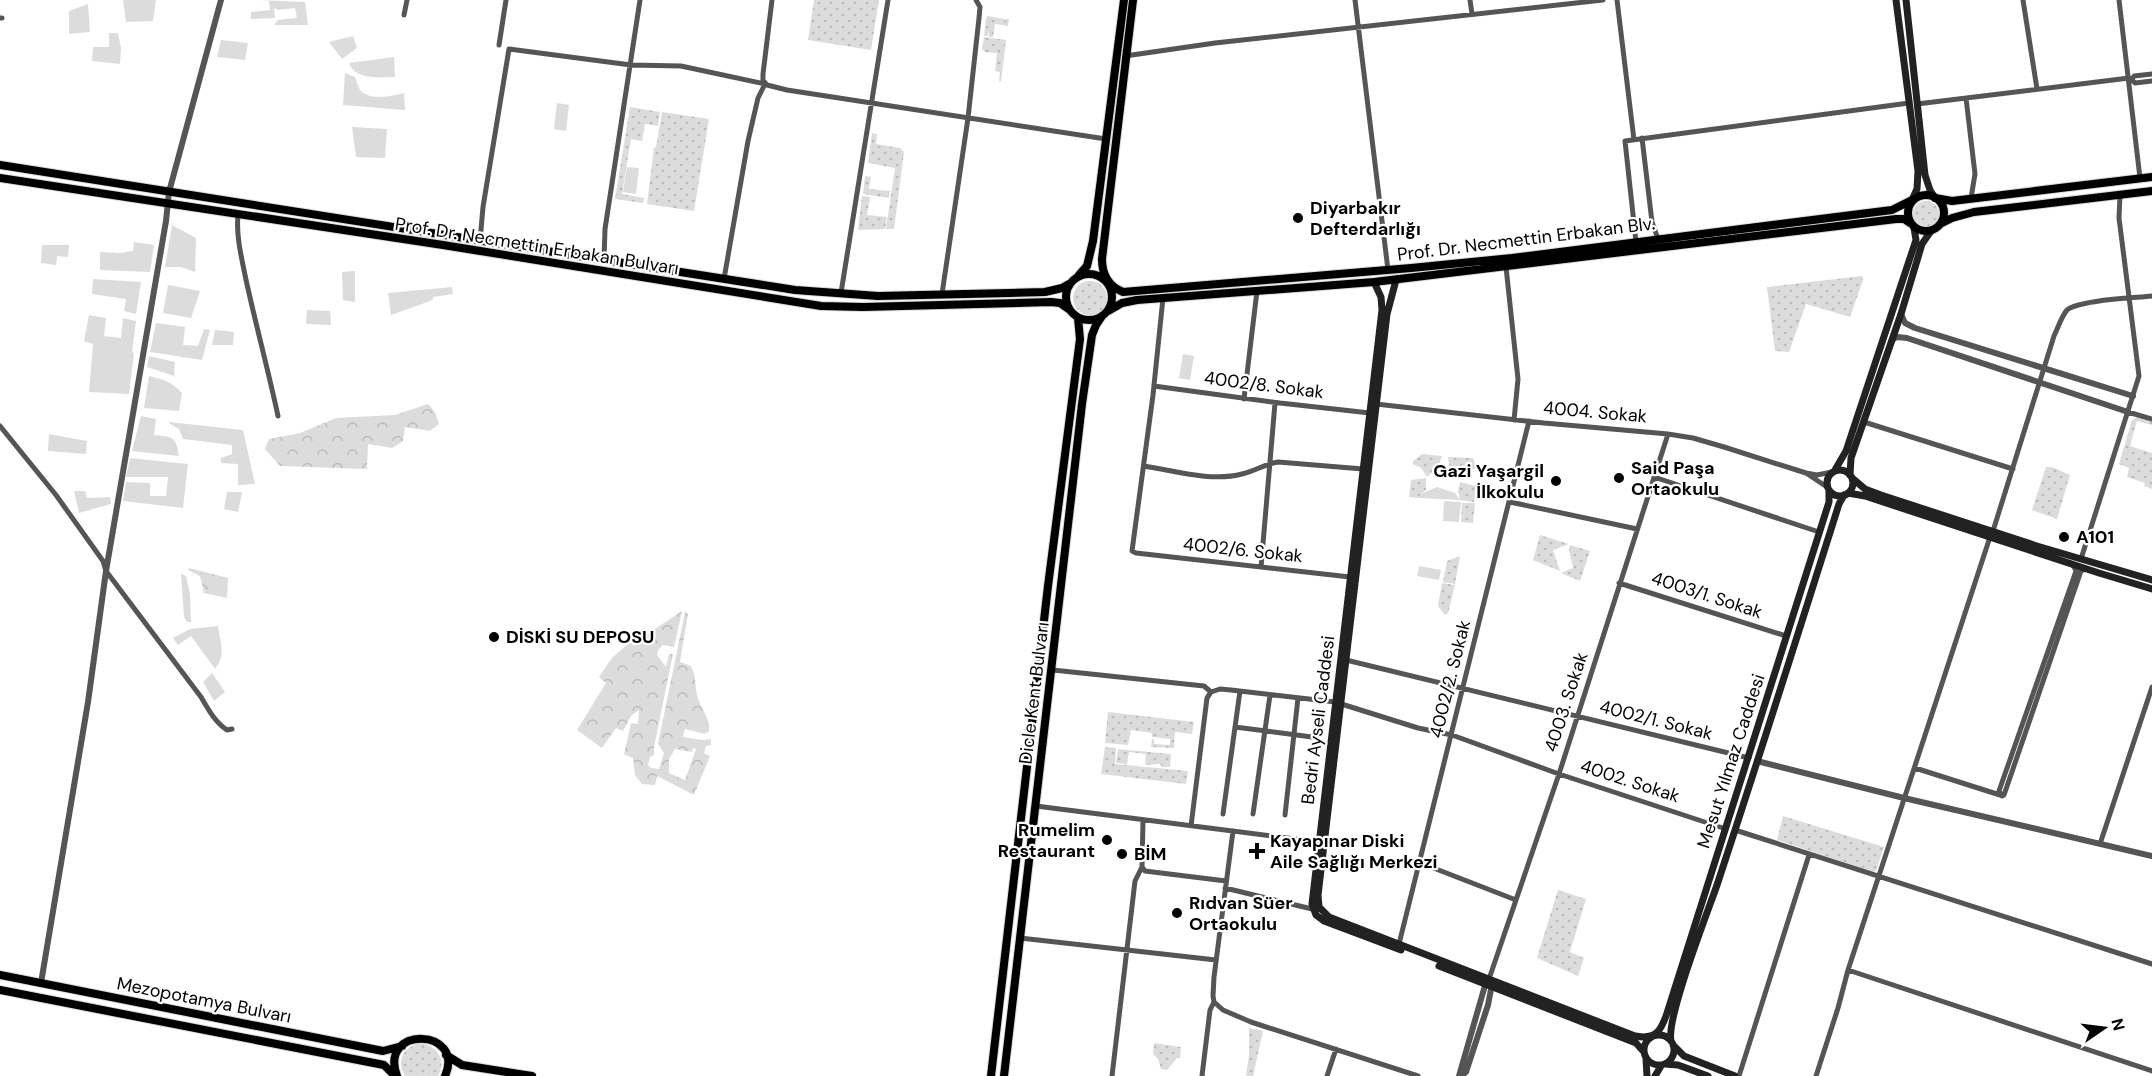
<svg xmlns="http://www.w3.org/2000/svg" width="2152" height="1076" viewBox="0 0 2152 1076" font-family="'DM Sans',sans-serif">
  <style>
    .grass { fill: url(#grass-dots) }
    .forest { fill: url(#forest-crowns); fill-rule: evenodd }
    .green { fill: #dcdcdc }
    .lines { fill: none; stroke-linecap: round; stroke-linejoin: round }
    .primary-casing { stroke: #dbdbdb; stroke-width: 10 }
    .minor { stroke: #555; stroke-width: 5 }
    .tertiary { stroke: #555; stroke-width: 6 }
    .secondary { stroke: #222; stroke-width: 7 }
    .primary { stroke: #000; stroke-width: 8 }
    .poi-dot { fill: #000; stroke: #fff; stroke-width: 2 }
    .labels { text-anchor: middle; stroke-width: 4.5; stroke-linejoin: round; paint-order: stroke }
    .poi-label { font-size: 18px; font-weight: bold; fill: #000; stroke: #fff; text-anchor: start }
    .street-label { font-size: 18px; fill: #000; stroke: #fff }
  </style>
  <defs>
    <pattern id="grass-dots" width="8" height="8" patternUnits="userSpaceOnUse" patternTransform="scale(1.5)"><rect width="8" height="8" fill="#dcdcdc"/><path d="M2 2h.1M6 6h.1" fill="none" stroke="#bbb" stroke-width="1.8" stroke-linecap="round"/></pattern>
    <pattern id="forest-crowns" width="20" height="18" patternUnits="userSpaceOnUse" patternTransform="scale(1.5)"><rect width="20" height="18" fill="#dcdcdc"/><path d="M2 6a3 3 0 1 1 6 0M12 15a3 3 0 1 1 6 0" fill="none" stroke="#bbb"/></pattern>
  </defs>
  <rect width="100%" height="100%" fill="#fff"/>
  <path class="grass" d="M814,0H879L871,50L808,40Z
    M988,16L1005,19L1004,22L1006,19H1009L1008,26L995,24L993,37H989V33H988V36H984L986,18Z
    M984,37L1006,40L1001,82L999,81L1000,72L995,71L997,53L985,52L982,49Z
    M630,107L660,112L658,126L645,124L642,141L631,139L622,194L644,198L643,203L615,199Z
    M662,112L709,119L694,211L647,204L654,148L656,147Z
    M872,133L877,134L876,144L900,148L904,152L894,229H886L895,168L868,163Z
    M865,176L871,177L869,189L890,191L889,198L863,194Z
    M862,196L870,197L867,215L887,217L885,229L858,230Z
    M1913 214a13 13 0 1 1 26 0a13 13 0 1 1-26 0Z
    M1862,276L1863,280L1850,317L1806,304L1789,352L1775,351L1767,287Z
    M1073 298a17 17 0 1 1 34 0a17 17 0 1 1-34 0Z
    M2137,417L2152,421V425L2137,421L2130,446L2152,453V489L2144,486L2145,483L2127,477L2129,468L2119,464L2132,420Z
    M1422,454L1442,456L1438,467L1427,477L1421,468L1413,464V461Z
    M1448,457L1473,458L1477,468L1469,470L1459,480L1450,471Z
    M2046,467H2052L2070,475L2057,519L2032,510Z
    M1426,478V490L1421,494L1420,498L1409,497L1411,480Z
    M1460,482L1476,486L1474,502L1460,500L1458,491Z
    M1462,503H1475L1473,523L1461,522Z
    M1540,535L1569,544L1553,550L1560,571L1533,560Z
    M1570,545L1590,551L1580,581L1561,573L1573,568L1569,550Z
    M1460,556L1455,584L1443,582L1447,561Z
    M1442,583L1455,585L1448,613L1445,615L1438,606Z
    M1108,712L1194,722L1192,734L1175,732L1174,748L1151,747L1152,739H1154V744L1170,745V739L1152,737V733L1131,730L1128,745L1105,743Z
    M1105,747L1116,748L1115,764L1188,771L1186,784L1101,774Z
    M1118,749L1171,754L1170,767H1162L1160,764L1145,765L1146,754L1129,752L1127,764L1116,763Z
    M1783,816L1884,847L1876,871L1873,872L1777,840Z
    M1558,890L1586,899L1570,952L1584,958L1578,976L1537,958Z
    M1249,1028L1263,1031L1253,1076H1246L1249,1055Z
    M421,1043C438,1046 447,1061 438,1076H405C395,1061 404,1046 421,1043Z
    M1154,1043L1181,1047L1180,1058H1177L1167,1070L1161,1069L1158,1059L1153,1054Z"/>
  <path class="forest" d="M428,404L435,412L439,424L430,431L405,427L403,441L392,448L368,444L367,469L280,466L265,449L269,439L300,433L336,418L395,415Z
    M189,568L228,578L227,598L204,593L200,576L188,570Z
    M682,611L674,647L663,645L658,650L657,655L666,667L669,654H673L654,747V755L650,757L648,765L651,768L659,769L664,753L658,744L685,612L688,614L680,662L691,666C696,676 695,684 697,695C700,708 710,717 709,731L705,734L685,729L683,737L703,740L711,739V745L706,746L704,753L710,756L694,795L657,776L655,785L642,784L635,775L633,758L624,754L631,723L638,724L639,710L631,716L623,731L616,728L602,748L577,730L606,683L599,677L612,658L640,633L646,635ZM693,748L696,749L685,780L669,773V759L675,749L692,752Z"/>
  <path class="green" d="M123,0H156L153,21L126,22Z
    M259,0L305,2L308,25H274L278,20L297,18L295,8L278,10L274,8L275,18L251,19V12L270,10L269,1Z
    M88,4L90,32L69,34V11Z
    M109,33H118L121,48L120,64L92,61L93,47H109Z
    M353,36L357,48L342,59L329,42Z
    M221,40L248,43L245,60L217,57Z
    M394,57L395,77C379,77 356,81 349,63Z
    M345,73L355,77C357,81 358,88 361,91C371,101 392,96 404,93L405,110L343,105Z
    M557,103L569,105L566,131L554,129Z
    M352,127L387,129L385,158L356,157Z
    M627,167L639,168L636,194L623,192Z
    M172,225L196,238L195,272L181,267H165Z
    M134,242L154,245L150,272L100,270V252L120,253L133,251Z
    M42,245H69L68,257L57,256L56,265L41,263Z
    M355,271V302L343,300L342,272Z
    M93,279L141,282L136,314L124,311L126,299L92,294Z
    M168,285L200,291L191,318L163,313Z
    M452,287L453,294L433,297V300L391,315L388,293Z
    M307,310L330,311L331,325L306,324Z
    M89,315L106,318L104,336L121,338L123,318L136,321L132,352L134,353L129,394L89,392L93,344L84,341Z
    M156,323L185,327L183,345L198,346L204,329L210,330L202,360L150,352Z
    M215,330L234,332L233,345H212Z
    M1183,354L1194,356L1190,380L1179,378Z
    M149,356L175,362L174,376L147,367Z
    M149,376C163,379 172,382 182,393L179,411L144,408Z
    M141,416L156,419L154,435C173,437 176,436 179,456L132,451Z
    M169,422L243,430L255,484L238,485V464L221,463V458L232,454V445L183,439L179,429L169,423Z
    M49,434L87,441L86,454L48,451Z
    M130,458L188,464L183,508L123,501L126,482L150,483V496H166L168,477H126Z
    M1437,487L1455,493L1460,500L1420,498L1421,494Z
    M74,491H85L87,498L110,497L111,504L79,513Z
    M227,492H242L238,512L224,509Z
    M1444,501L1461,502L1459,522L1443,521Z
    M1419,566L1441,570L1439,580L1417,576Z
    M181,574L186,576L190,594L191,622H187L184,617Z
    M218,626C220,644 227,653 215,669L191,636L178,645L173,638L190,629Z
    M212,673L225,692L214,701L203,682Z"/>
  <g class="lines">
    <defs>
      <path id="primary" d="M1133,0L1102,259C1102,275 1108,286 1123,292L1411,268L1512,258L1892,210L1912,200
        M0,165L795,290L878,296L1009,293L1045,292L1062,288L1069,284
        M0,178L443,245L821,306L863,307L1051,302L1060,303L1070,310
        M1908 213a18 18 0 1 1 36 0a18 18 0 1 1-36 0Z
        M1935,198L1952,201L2152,177
        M1940,224L1952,218L1974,212L2152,191
        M1066 297a23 23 0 1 1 46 0a23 23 0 1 1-46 0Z
        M1079,275L1087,266L1093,241L1124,0
        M1108,311L1122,303L1137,300L1374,282L1896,219H1904L1910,223
        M0,975L383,1051L402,1046
        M0,990L384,1065L395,1076
        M446,1055L462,1065L532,1076
        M397,1076C378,1025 466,1028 445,1076
        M991,1076L1048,586L1080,339L1078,318
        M1004,1076L1082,404L1092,335L1096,325L1102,316"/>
    </defs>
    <use href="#primary" class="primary-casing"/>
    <path class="minor" d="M772,0L763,74V80L767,85L787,90L1106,139
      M1355,0L1388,270
      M1470,0L1472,14
      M1617,0L1634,140
      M2023,0L2037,89
      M2119,0L2140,178
      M404,15L407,0
      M0,18H2
      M499,45L506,0
      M1125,56L1215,43L1603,0
      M2152,74L2134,76L2132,80L2135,83L2152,81
      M1966,98L1975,174L1971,198
      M1917,104L2129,78
      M1642,138L1652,222L1658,239
      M238,215C236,235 241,255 245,275C255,322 268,369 278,416
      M480,241L483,207L509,49L631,65L681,66L765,84L758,98L748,141L724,279
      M1636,242L1625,141L1909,103
      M604,260L605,229L640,0
      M1506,267L1518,379L1514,420
      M841,293L888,0
      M942,294L968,118L979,18L980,7L976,0
      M1163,298L1153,395L1132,551L1136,553L1350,577
      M1154,386L1280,403L1370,413
      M1244,399L1257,291
      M1376,404L1544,423L1668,434L1693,438L1724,447L1806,473
      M2128,412L2152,419
      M1864,422L2013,469
      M0,426L56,495L103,561L106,571L201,697C208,709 215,722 227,730L232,729
      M1144,466C1175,471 1212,482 1242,474C1255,471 1265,464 1278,462L1363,469
      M1654,477L1819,532
      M1827,487L1806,473L1817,475L1832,472
      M1510,502L1637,529
      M1993,531L2054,336C2058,328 2061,317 2067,310C2078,300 2135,298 2152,296
      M2081,559L2139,376L2119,218L2120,195
      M2073,565L2076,571L1999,791L2002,796L2004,795L2081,571L2086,569
      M1261,567L1275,403
      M1619,583L1786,636
      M1346,660L1749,758
      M1053,670L1204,686L1211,692
      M1211,692L1220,689L1231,690L1335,702L1418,728L1452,735L1559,774L1726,829
      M1235,727L1312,737
      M1915,768L2000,795
      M1036,806L1319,842
      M1223,814L1240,691
      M1253,814L1270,695
      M1285,815L1298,698
      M1143,821L1142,867L1145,871L1226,881
      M1191,826L1207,698L1211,692
      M1735,830L2152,964
      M1233,831L1214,977L1213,996L1214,1002L1223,1010L1251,1022L1418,1076
      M2100,844L2152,687
      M1418,862L1516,900
      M1225,888L1312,909
      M1020,938L1216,960
      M1399,944L1529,421
      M1848,970L2152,1071
      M1489,979L1559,774L1668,434
      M1112,1076L1135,881L1142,867
      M1202,1076L1210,1010L1214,1002
      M1327,1076L1336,1049
      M1739,1076L1809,855
      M1816,1076L1838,1008L1848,970L1990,537"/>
    <path class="tertiary" d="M1901,314L1905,323L1915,328L2133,396
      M1893,339L1897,337L1907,338L2128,412
      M1757,761L1904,798L2152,856
      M41,983L88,702L106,571L166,221L169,192L221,0
      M1459,1076L1486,982
      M1461,1076L1466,1072L1488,1005L1492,984"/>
    <path class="secondary" d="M1896,0L1918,171L1917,189L1912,200
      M1906,0L1925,175L1930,190L1935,198
      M1396,280L1387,314L1318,895L1319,907L1329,917L1635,1036C1656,1040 1661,1031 1667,1013L1829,502V491
      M1374,282L1381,297L1382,310L1312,904L1316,915L1324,921L1401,950
      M1827 483a13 13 0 1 1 26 0a13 13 0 1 1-26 0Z
      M1835,470L1846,451L1916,240L1914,228
      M1850,475L1851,458L1901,314L1922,244L1931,231
      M1852,478L1865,489L1881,495L2037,546L2152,580
      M1848,493L1865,496L2099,573L2152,589
      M1439,966L1636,1043L1644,1052
      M1644 1050a15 15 0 1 1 30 0a15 15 0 1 1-30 0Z
      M1671,1041C1666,1018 1707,914 1717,885C1759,758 1799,631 1839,504L1844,495
      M1674,1046L1684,1056L1735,1076
      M1646,1059L1647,1076
      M1665,1064L1678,1065L1708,1076
      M1655,1076L1661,1066"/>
    <use href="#primary" class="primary"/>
  </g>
  <g class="poi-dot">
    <circle cx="1298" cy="218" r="6"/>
    <circle cx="1619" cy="478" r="6"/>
    <circle cx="1556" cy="481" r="6"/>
    <circle cx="2064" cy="537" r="6"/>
    <circle cx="494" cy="637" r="6"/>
    <circle cx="1107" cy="840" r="6"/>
    <path d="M1254 842h6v6h6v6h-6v6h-6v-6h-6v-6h6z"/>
    <circle cx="1122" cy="854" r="6"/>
    <circle cx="1177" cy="913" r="6"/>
  </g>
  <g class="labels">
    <g class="poi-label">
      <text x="1310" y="214">Diyarbakır<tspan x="1310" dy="21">Defterdarlığı</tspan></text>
      <text x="1631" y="474">Said Paşa<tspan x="1631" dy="21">Ortaokulu</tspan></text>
      <text x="1544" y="477" text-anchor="end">Gazi Yaşargil<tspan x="1544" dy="21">İlkokulu</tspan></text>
      <text x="2076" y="543">A101</text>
      <text x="506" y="643">DİSKİ SU DEPOSU</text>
      <text x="1095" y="836" text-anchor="end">Rumelim<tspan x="1095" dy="21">Restaurant</tspan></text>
      <text x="1270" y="847">Kayapınar Diski<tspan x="1270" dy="21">Aile Sağlığı Merkezi</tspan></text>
      <text x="1134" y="860">BİM</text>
      <text x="1189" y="909">Rıdvan Süer<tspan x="1189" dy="21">Ortaokulu</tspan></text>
    </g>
    <g class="street-label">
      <text transform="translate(1526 239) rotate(-7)" y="6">Prof. Dr. Necmettin Erbakan Blv.</text>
      <text transform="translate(537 246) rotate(9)" y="6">Prof. Dr. Necmettin Erbakan Bulvarı</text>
      <text transform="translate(1264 385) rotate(7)" y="6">4002/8. Sokak</text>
      <text transform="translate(1595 412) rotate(5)" y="6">4004. Sokak</text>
      <text transform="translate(1243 550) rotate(6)" y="6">4002/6. Sokak</text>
      <text transform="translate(1707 595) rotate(18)" y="6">4003/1. Sokak</text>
      <text transform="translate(1450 679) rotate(-76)" y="6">4002/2. Sokak</text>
      <text transform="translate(1034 693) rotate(-83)" y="6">Dicle Kent Bulvarı</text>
      <text transform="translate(1566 702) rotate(-72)" y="6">4003. Sokak</text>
      <text transform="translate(1318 720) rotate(-83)" y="6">Bedri Ayseli Caddesi</text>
      <text transform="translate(1656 720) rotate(14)" y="6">4002/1. Sokak</text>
      <text transform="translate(1731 761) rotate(-72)" y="6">Mesut Yılmaz Caddesi</text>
      <text transform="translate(1630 781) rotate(18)" y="6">4002. Sokak</text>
      <text transform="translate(204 1000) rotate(11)" y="6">Mezopotamya Bulvarı</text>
    </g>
  </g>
  <g transform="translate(2104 1028) rotate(76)" stroke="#ffffff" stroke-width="4.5" paint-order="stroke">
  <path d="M0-4.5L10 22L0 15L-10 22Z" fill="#000000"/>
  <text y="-9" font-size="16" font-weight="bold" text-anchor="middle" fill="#000000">N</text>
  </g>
</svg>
